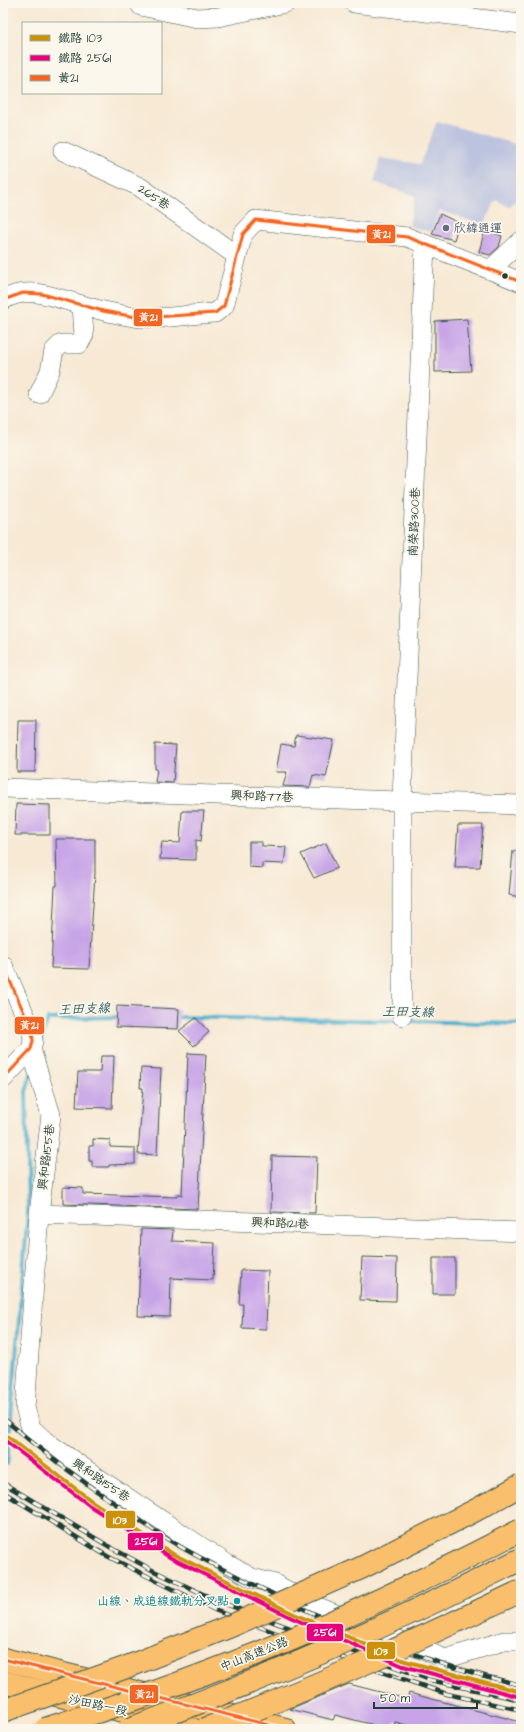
<svg xmlns="http://www.w3.org/2000/svg" width="524" height="1732" viewBox="0 0 524 1732" font-family="'Architects Daughter','LXGW WenKai TC',sans-serif">
  <style>
    .industrial { fill: #bcc3de }
    .lines { fill: none; stroke-linecap: round; stroke-linejoin: round }
    .stream { stroke: #4daecc; stroke-width: 4 }
    .building { fill: #c7a4e7 }
    .minor-casing { stroke: #3f574c; stroke-width: 20 }
    .major-casing { stroke: #3f574c; stroke-width: 24 }
    .highway-casing { stroke: #3f574c; stroke-width: 24 }
    .minor { stroke: #fff; stroke-width: 19 }
    .major { stroke: #f9bf6d; stroke-width: 22 }
    .highway { stroke: #f9bf6d; stroke-width: 22 }
    .rail-casing { stroke: #1f3d34; stroke-width: 4.5 }
    .rail { stroke: #fbf7ec; stroke-width: 3; stroke-dasharray: 9; stroke-linecap: butt }
    .highway-bridge-casing { stroke: #3f574c; stroke-width: 24; stroke-linecap: butt }
    .highway-bridge { stroke: #f9bf6d; stroke-width: 22 }
    .bus-1-casing { stroke: #fbf7ec; stroke-width: 6 }
    .bus-1 { stroke: #f26522; stroke-width: 3 }
    .rail-1-casing { stroke: #fbf7ec; stroke-width: 7 }
    .rail-2-casing { stroke: #fbf7ec; stroke-width: 7 }
    .rail-1 { stroke: #cc910a; stroke-width: 4 }
    .rail-2 { stroke: #e5007d; stroke-width: 4 }
    .service-dot { fill: #5c6f8a; stroke: #fbf7ec; stroke-width: 1.5 }
    .bus-dot { fill: #1f3d34; stroke: #fbf7ec; stroke-width: 1.5 }
    .culture-dot { fill: #0f9aa8; stroke: #fbf7ec; stroke-width: 1.5 }
    .labels { text-anchor: middle; stroke-width: 3.5; stroke-linejoin: round; paint-order: stroke }
    .street-label { font-size: 12px; fill: #1f3d34; stroke: #fbf7ec }
    .service-label { font-size: 12px; fill: #4e5e75; stroke: #fbf7ec; text-anchor: start }
    .culture-label { font-size: 12px; fill: #0d838f; stroke: #fbf7ec; text-anchor: end }
    .water-label { font-size: 13px; font-style: italic; fill: #2d5f62; stroke: #fbf7ec }
    .line-badge { stroke: #fbf7ec; stroke-width: 1.5 }
    .badge-label { font-size: 11px; text-anchor: middle; font-weight: bold; fill: #fff }
  </style>
  <rect width="100%" height="100%" fill="#fbf7ec"/>
  <filter id="ink" filterUnits="userSpaceOnUse"><feTurbulence type="fractalNoise" baseFrequency=".025" numOctaves="2"/><feDisplacementMap in="SourceGraphic" scale="8" xChannelSelector="R" yChannelSelector="G"/><feConvolveMatrix kernelMatrix="1 2 1 2 8 2 1 2 1" color-interpolation-filters="sRGB"/></filter>
  <filter id="wash" filterUnits="userSpaceOnUse"><feTurbulence type="fractalNoise" baseFrequency=".012" numOctaves="4" result="noise"/><feDisplacementMap in="SourceGraphic" scale="16" xChannelSelector="R" yChannelSelector="G"/><feGaussianBlur stdDeviation="0.9" result="paint"/><feColorMatrix in="noise" values="0 0 0 0 0 0 0 0 0 0 0 0 0 0 0 0 0 1.4 0 .05"/><feComposite in="paint" operator="in"/></filter>
  <g filter="url(#wash)">
    <rect width="100%" height="100%" fill="#f7e9d4"/>
    <path class="industrial" d="M437,121L521,146L520,196L509,207L496,200L484,225L440,211L431,232L409,226L415,196L374,182L380,158L420,164Z"/>
    <g class="lines">
      <path class="stream" d="M175,1017L398,1021
        M405,1021L521,1024
        M41,1042L48,1019L120,1017
        M7,1464L28,1212L26,1092L31,1074"/>
    </g>
    <g id="blocks">
      <path class="building" d="M440,214L459,223L454,240L432,234Z
        M485,229L502,236L499,247L490,255L479,252Z
        M467,319L471,371L435,372V321Z
        M18,720H36L35,772H17Z
        M296,735L334,740L326,777L313,775L310,787L283,786L287,772H276L281,744L294,746Z
        M155,744L176,745L173,783L155,782L157,769H155Z
        M16,804L50,805V835H15Z
        M182,811H204L201,841L196,840V860L160,859L162,842L180,843Z
        M458,825H483L480,867H455Z
        M56,839H95V873L89,969L51,968L55,886H57Z
        M249,842H262V846L286,847L284,864L262,863V868L249,867Z
        M326,843L337,868L314,878L301,854Z
        M513,851H521V897L509,895Z
        M117,1006L179,1009L178,1029L116,1027Z
        M196,1018L209,1032L194,1046L179,1031Z
        M188,1053L206,1054L198,1209L63,1204V1187L83,1188V1194L177,1197V1194L182,1195Z
        M101,1056H114L112,1108L76,1107L78,1072H100Z
        M141,1068L161,1069L157,1155L138,1154L143,1088H140Z
        M93,1139L110,1140V1147L135,1148V1164L109,1165V1167H92V1161H89V1146H93Z
        M272,1156L317,1157L315,1213L271,1212Z
        M141,1229L173,1230L172,1241L215,1243L213,1280L171,1278L170,1317L138,1316Z
        M362,1257L397,1258L396,1301L360,1300Z
        M433,1258H455V1294H433Z
        M241,1270L268,1271L266,1329L242,1328L243,1304H239Z
        M349,1684L407,1699L409,1693L521,1722V1729H422L395,1722L393,1729H390L335,1715L333,1720L290,1709Z"/>
    </g>
  </g>
  <g filter="url(#ink)">
    <use href="#blocks" fill-opacity="0" stroke="#3f574c" stroke-width="1"/>
    <g class="lines">
      <defs>
        <path id="minor" d="M354,3L521,24
          M141,6L197,18L218,17L286,3
          M63,151L140,187L237,256
          M490,270L521,241
          M3,300C29,284 55,298 82,305C97,310 126,316 141,318C165,319 191,314 215,313L224,306L243,234L256,220L407,237L521,282
          M39,394L50,371L54,351L61,344H79L84,335L82,305
          M3,788L521,805
          M3,965L32,1031L33,1041L31,1049L3,1079
          M402,1016V800L425,244
          M31,1049L51,1115L39,1214L25,1408L31,1428L45,1441L104,1482L227,1564L252,1578L275,1584L316,1606L445,1659L504,1641H521
          M39,1214L521,1232"/>
        <path id="major" d="M3,1659L285,1729
          M3,1682C66,1698 130,1711 192,1729"/>
        <path id="highway" d="M80,1729L96,1681"/>
      </defs>
      <use href="#minor" class="minor-casing"/>
      <use href="#major" class="major-casing"/>
      <use href="#highway" class="highway-casing"/>
      <use href="#minor" class="minor"/>
      <use href="#major" class="major"/>
      <use href="#highway" class="highway"/>
      <defs>
        <path id="rail" d="M3,1418C41,1451 81,1481 123,1509C142,1522 161,1536 181,1547C209,1563 238,1577 267,1591C348,1632 432,1665 521,1685
          M3,1483L110,1547L154,1571L220,1602L430,1680L521,1700
          M3,1492L107,1556L217,1611L373,1669L447,1694L521,1710"/>
      </defs>
      <use href="#rail" class="rail-casing"/>
      <use href="#rail" class="rail"/>
      <defs>
        <path id="highway-bridge" d="M3,1711L127,1667L231,1626L361,1568L476,1510L521,1485
          M45,1729C118,1706 190,1680 261,1652C350,1616 436,1574 521,1530
          M129,1729C263,1680 394,1624 521,1559
          M205,1729C313,1689 417,1640 521,1591"/>
      </defs>
      <use href="#highway-bridge" class="highway-bridge-casing"/>
      <use href="#highway-bridge" class="highway-bridge"/>
      <defs>
        <path id="bus-1" d="M3,300L23,293L42,294L103,311L141,318L215,313L224,306L243,234L256,220L407,237L521,282
          M3,965L32,1031L33,1041L31,1049L3,1079
          M3,1659L285,1729"/>
      </defs>
      <use href="#bus-1" class="bus-1-casing"/>
      <use href="#bus-1" class="bus-1"/>
      <defs>
        <path id="rail-1" d="M3,1433L93,1502L173,1554L294,1614L405,1661L521,1692"/>
        <path id="rail-2" d="M3,1439L90,1506L171,1558L292,1618L403,1666L520,1697"/>
      </defs>
      <use href="#rail-1" class="rail-1-casing"/>
      <use href="#rail-2" class="rail-2-casing"/>
      <use href="#rail-1" class="rail-1"/>
      <use href="#rail-2" class="rail-2"/>
    </g>
  </g>
  <circle class="service-dot" cx="446" cy="228" r="4"/>
  <circle class="bus-dot" cx="505" cy="276" r="3.5"/>
  <circle class="culture-dot" cx="237" cy="1601" r="4"/>
  <g class="labels">
    <g class="street-label">
      <text transform="translate(154 197) rotate(33)" y="4">265巷</text>
      <text transform="translate(414 522) rotate(-88)" y="4">南榮路300巷</text>
      <text transform="translate(262 796) rotate(2)" y="4">興和路77巷</text>
      <text transform="translate(46 1157) rotate(-83)" y="4">興和路155巷</text>
      <text transform="translate(280 1223) rotate(2)" y="4">興和路121巷</text>
      <text transform="translate(101 1480) rotate(34)" y="4">興和路155巷</text>
      <text transform="translate(254 1654) rotate(-22)" y="4">中山高速公路</text>
      <text transform="translate(98 1705) rotate(12)" y="4">沙田路一段</text>
    </g>
    <g class="service-label">
      <text x="454" y="232">欣緯通運</text>
    </g>
    <g class="culture-label">
      <text x="229" y="1605">山線、成追線鐵軌分叉點</text>
    </g>
    <g class="water-label">
      <text transform="translate(84 1008) rotate(-2)" y="5">王田支線</text>
      <text transform="translate(408 1011) rotate(1)" y="5">王田支線</text>
    </g>
  </g>
  <g class="line-badge">
    <rect x="366" y="224" width="30" height="20" rx="4" fill="#f26522"/>
    <rect x="133" y="308" width="30" height="19" rx="4" fill="#f26522"/>
    <rect x="14" y="1016" width="31" height="19" rx="4" fill="#f26522"/>
    <rect x="105" y="1510" width="31" height="19" rx="4" fill="#cc910a"/>
    <rect x="127" y="1532" width="37" height="19" rx="4" fill="#e5007d"/>
    <rect x="306" y="1623" width="38" height="19" rx="4" fill="#e5007d"/>
    <rect x="366" y="1641" width="30" height="19" rx="4" fill="#cc910a"/>
    <rect x="129" y="1684" width="30" height="20" rx="4" fill="#f26522"/>
  </g>
  <g class="badge-label">
    <text x="381" y="238">黃21</text>
    <text x="148" y="321">黃21</text>
    <text x="29" y="1029">黃21</text>
    <text x="120" y="1524">103</text>
    <text x="146" y="1545">2561</text>
    <text x="325" y="1636">2561</text>
    <text x="381" y="1655">103</text>
    <text x="144" y="1698">黃21</text>
  </g>
  <rect width="524" height="1732" fill="none" stroke="#fbf7ec" stroke-width="16"/>
  <rect x="22" y="22" width="140" height="72" fill="#fbf7ec" stroke="#a3ada2"/>
  <rect x="30" y="35" width="20" height="6" fill="#cc910a" stroke="#a3ada2"/>
  <text x="58" y="42" font-size="12" fill="#1f3d34">鐵路 103</text>
  <rect x="30" y="55" width="20" height="6" fill="#e5007d" stroke="#a3ada2"/>
  <text x="58" y="62" font-size="12" fill="#1f3d34">鐵路 2561</text>
  <rect x="30" y="75" width="20" height="6" fill="#f26522" stroke="#a3ada2"/>
  <text x="58" y="82" font-size="12" fill="#1f3d34">黃21</text>
  <path d="M374 1702v6h103v-6" fill="none" stroke="#1f3d34" stroke-width="2"/>
  <text x="380" y="1702" font-size="12" fill="#1f3d34" stroke="#fbf7ec" stroke-width="3" paint-order="stroke">50 m</text>
</svg>
